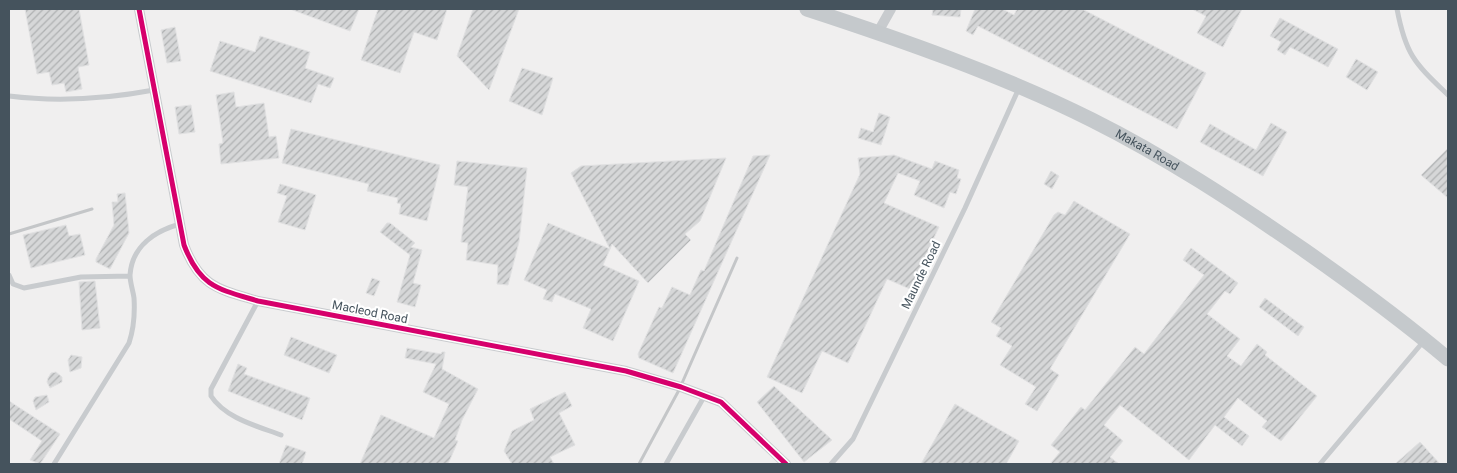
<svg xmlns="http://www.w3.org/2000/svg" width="1457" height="473" viewBox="0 0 1457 473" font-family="Roboto,sans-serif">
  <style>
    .building { fill: url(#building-hatch); stroke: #e1e1e2 }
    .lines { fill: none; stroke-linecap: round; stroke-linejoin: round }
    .lane { stroke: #c8cbce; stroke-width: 5 }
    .street { stroke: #c8cbce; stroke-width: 10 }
    .primary { stroke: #c5c9cc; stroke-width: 15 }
    .rail { stroke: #c4c6c8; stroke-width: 3 }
    .cycleway-casing { stroke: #fff; stroke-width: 8 }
    .cycleway { stroke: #d6006c; stroke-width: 5 }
    .labels { text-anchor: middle; stroke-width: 4.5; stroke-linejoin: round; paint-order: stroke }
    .street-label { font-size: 12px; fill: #45535d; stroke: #fff }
  </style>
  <defs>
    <pattern id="building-hatch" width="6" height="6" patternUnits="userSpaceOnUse" patternTransform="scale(1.25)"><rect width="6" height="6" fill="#d6d7d8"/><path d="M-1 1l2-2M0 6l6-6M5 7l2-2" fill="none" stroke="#afb1b2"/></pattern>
  </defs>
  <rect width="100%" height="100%" fill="#f0efef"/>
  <path class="building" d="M25,9H79L89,65L78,67L82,89L66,92L64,83L52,85L49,72L37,74Z
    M290,9H359L350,31Z
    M378,9H447L437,40L414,32L400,73L361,60Z
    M473,9H519L489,90L457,56Z
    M933,9H961L960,17L932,15Z
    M975,9H1002L1014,15L1017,9H1082L1206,73L1177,129L978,26L973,35L966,31Z
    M1192,9H1242L1223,47L1197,33L1206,16Z
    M1280,18L1338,49L1328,67L1290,47L1285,55L1277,50L1281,42L1270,36Z
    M175,27L181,61L167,63L161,30Z
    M260,36L310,52L305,68L334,78L330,88L318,84L311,103L210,71L220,41L255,52Z
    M1356,59L1378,72L1367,90L1346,77Z
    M522,68L553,78L542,115L509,101Z
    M234,92L236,107L264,103L269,137L276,136L279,158L221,164L219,144L223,143L216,95Z
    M191,105L195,132L179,134L175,107Z
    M879,113L890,117L881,145L858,138L861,128L873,132Z
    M1271,123L1287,132L1263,176L1200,142L1210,124L1256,150Z
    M291,129L440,165L427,221L399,214L401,204L397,203L398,198L367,191L369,184L282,163Z
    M1448,148V198L1421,175Z
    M770,155L673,373L639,358L638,354L659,307L662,308L672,287L690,295L701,270L704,271L753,156Z
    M894,155L932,169L935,161L959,170L957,178L961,179L956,194L950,192L944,208L914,195L920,181L898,173L884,203L939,227L910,289L887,279L848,363L822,351L802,393L767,377L860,174L858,158Z
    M726,158L700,221L685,234L691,240L648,283L612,244L610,249L571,173L581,166Z
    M457,161L527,168L519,242L508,285L497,284L498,265L466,260L468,243L461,242L468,187L454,185Z
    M1051,171L1059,176L1052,189L1044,184Z
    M280,184L316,195L305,230L278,222L287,196L277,193Z
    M125,193L129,233L110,269L96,262V259L114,225L112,202H118L117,194Z
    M1074,201L1130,234L1050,369L1059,375L1037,411L1025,404L1036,387L1000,365L1012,346L996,336L1001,328L991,322L1054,215L1058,212L1065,215Z
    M387,223H390L415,243L411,247L422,250L413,283L421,285L415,307L397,302L410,255L380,232Z
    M548,223L610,249L603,265L639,281L613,341L583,328L591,309L555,294L552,302L543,299L547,290L524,280Z
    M66,225L69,236L80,234L85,255L31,268L23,235Z
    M1191,248L1238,283L1230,294L1225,291L1207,314L1240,339L1227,356L1241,366L1257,344L1267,352L1265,355L1317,396L1281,441L1262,427L1267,421L1238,398L1224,417L1249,436L1242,446L1215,425L1189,460L1120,405L1104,425L1123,441L1110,457L1119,464H1050L1060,452L1051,445L1081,407L1085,410L1135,347L1144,354L1204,275L1183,260Z
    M372,278L380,281L374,296L366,293Z
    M95,281L100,328L82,330L79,282Z
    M1265,298L1304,327L1298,336L1259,307Z
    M291,337L337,355L329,373L284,355Z
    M407,348L441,354L442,352H445L442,369L478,389L462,420L455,440L458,441L448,464H360L381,415L434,438L449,404L423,392L436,364L405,358Z
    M71,355L82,357L81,368L70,372L68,360Z
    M238,364L247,368L244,374L310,398L302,420L228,391Z
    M56,372L62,377V382L50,388L47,382L48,378L51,373Z
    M774,386L832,440L804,462L757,402Z
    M565,392L572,406L559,413L575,445L550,457L554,464H512L504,451L512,431L534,420L530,409Z
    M47,395L49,402L36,410L33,401L35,397Z
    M9,401L60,434L40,464L30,460L42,441L9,419Z
    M955,404L1019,441L1006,464H921Z
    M1420,442L1440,464H1395Z
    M286,445L306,452L302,464H279Z"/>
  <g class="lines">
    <path class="lane" d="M1397,9C1406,56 1415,63 1448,95
      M9,96C57,102 106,99 154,90
      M9,275L13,284L24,288L81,277L130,276
      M258,301L211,389V396C225,418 257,426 281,435
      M54,464L129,343C134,328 135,314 134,298C133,290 130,283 130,275C132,246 155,231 180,224
      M666,464L705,395
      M831,464L853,439L965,208L1019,88
      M1320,464L1423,342"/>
    <path class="street" d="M139,9L184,245C200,287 218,289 258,301L626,371L681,387L721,402L786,464
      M878,32L891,9"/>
    <path class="primary" id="s1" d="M807,9C902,40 1002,75 1092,120C1166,157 1236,203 1304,250C1354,285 1402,320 1448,359"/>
    <path class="rail" d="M9,234L92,209
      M639,464L679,390L737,258"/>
    <defs>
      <path id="cycleway" d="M139,9L184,245C200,287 218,289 258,301L626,371L681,387L721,402L786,464"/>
    </defs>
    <use href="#cycleway" class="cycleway-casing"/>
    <use href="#cycleway" class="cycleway"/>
  </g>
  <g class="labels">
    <g class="street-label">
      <text dy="4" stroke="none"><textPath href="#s1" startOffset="369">Makata Road</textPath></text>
      <text transform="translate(921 275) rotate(-64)" y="4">Maunde Road</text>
      <text transform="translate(370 312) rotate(11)" y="4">Macleod Road</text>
    </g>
  </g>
  <rect width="1457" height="473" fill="none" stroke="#45535d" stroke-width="20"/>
</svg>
